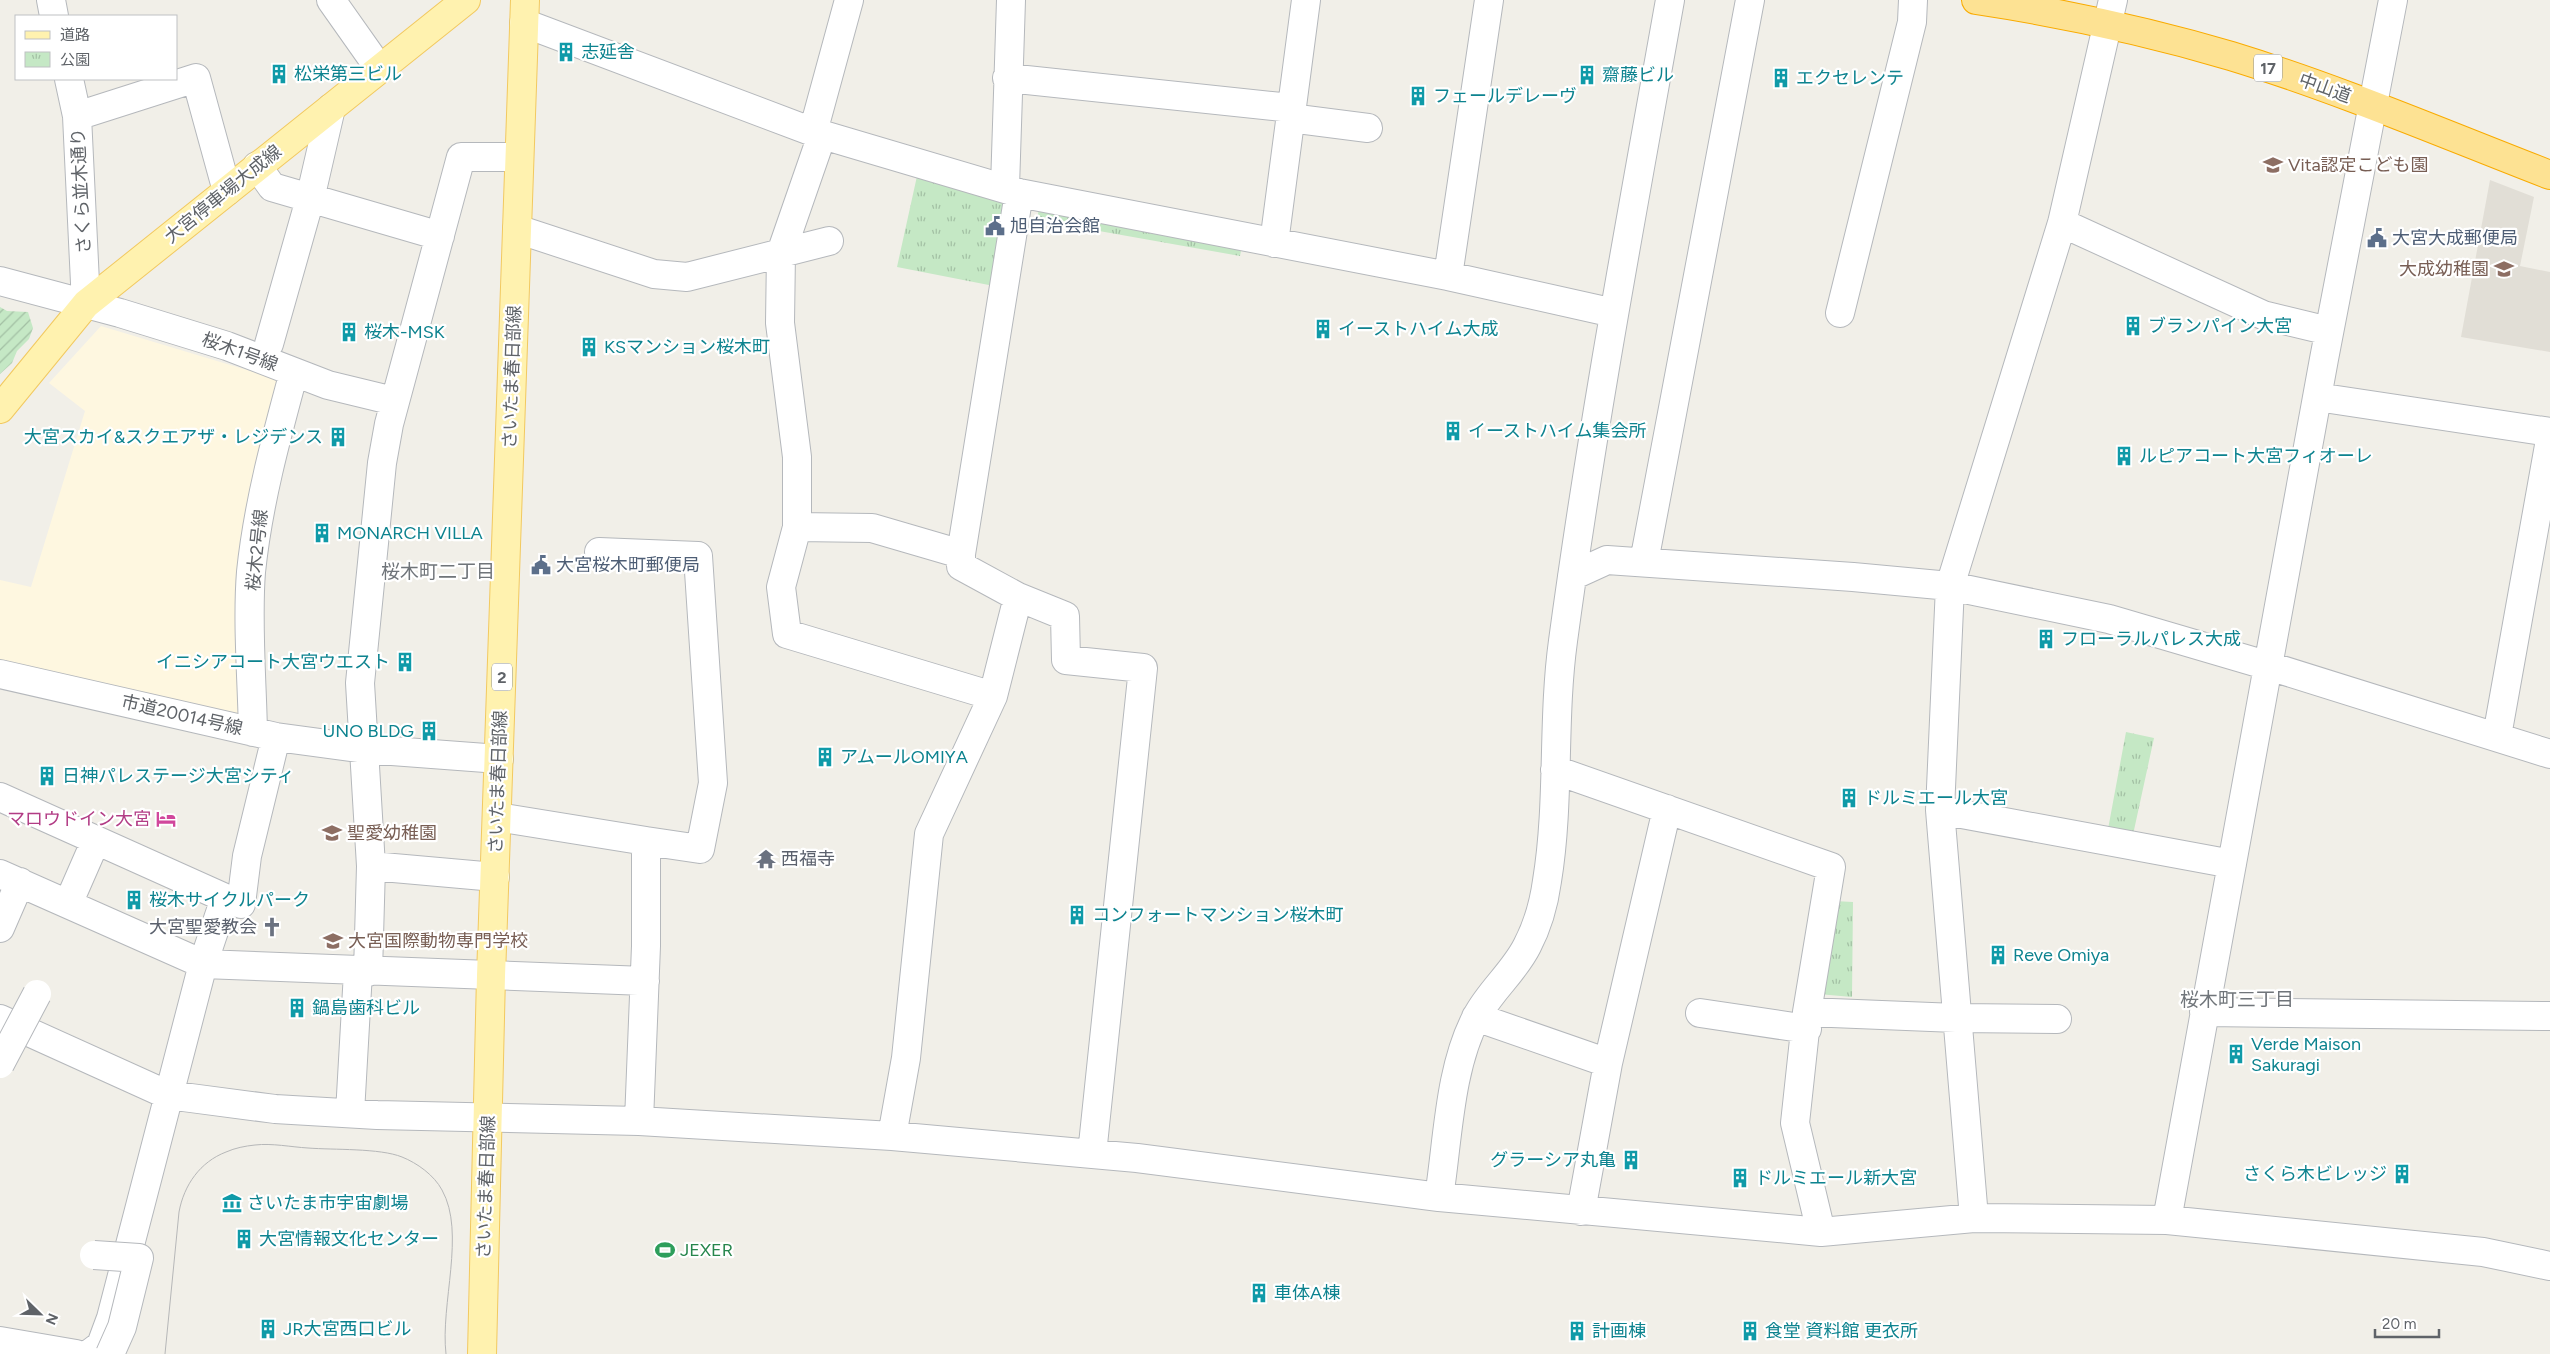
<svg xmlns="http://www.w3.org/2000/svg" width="2550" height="1354" viewBox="0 0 2550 1354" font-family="Figtree,'Noto Sans JP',sans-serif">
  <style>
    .commercial { fill: #fef7e0 }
    .education { fill: #e1ded6 }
    .park { fill: url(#park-tufts) }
    .garden { fill: url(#garden-furrows) }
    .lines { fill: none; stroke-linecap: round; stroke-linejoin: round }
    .minor-casing { stroke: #b5b8bc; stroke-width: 30 }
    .major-casing { stroke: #f2c960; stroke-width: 30 }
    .highway-casing { stroke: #f9ab00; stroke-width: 30 }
    .minor { stroke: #fff; stroke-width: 28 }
    .major { stroke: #fff2af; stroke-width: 28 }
    .highway { stroke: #fde293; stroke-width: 28 }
    .tram { stroke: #b6b7b8; stroke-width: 1 }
    .minor-bridge-casing { stroke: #b5b8bc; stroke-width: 30; stroke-linecap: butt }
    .minor-bridge { stroke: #fff; stroke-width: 28 }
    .labels { text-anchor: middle; stroke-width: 4.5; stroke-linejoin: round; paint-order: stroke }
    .shield { fill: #fff; stroke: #8f9295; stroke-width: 1 }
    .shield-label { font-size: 16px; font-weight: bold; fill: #5f6368 }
    .culture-label { font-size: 18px; fill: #0d838f; stroke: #fff; text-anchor: start }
    .street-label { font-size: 18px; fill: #5f6368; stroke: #fff }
    .education-label { font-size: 18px; fill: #785e54; stroke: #fff; text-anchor: start }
    .service-label { font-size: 18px; fill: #4e5e75; stroke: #fff; text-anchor: start }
    .hotel-label { font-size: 18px; fill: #b23c85; stroke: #fff; text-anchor: end }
    .worship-label { font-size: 18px; fill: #5b616d; stroke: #fff; text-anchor: start }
    .leisure-label { font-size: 18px; fill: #27864d; stroke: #fff; text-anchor: start }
    .neighbourhood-label { font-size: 19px; fill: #70757a; stroke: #fff }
  </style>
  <defs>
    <pattern id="park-tufts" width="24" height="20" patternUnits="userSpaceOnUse" patternTransform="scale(1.25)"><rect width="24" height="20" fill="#c5e8c5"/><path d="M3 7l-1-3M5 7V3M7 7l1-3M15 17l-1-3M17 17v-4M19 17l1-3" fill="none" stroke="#a3c0a4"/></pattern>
    <pattern id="garden-furrows" width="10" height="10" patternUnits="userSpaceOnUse" patternTransform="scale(1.25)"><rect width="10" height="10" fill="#c5e8c5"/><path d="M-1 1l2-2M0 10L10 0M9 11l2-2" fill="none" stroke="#a3c0a4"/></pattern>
  </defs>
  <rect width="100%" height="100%" fill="#f1efe8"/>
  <path class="commercial" d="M101,326L283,381L240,723L0,669V580L31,587L85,411L49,383Z"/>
  <path class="education" d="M2490,180L2534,197L2520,266L2550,272V352L2461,337Z"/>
  <path class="park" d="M919,167L1014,195L999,287L897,267Z
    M1040,202L1243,240L1240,256L1037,220Z
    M2126,732L2154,738L2131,844L2106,840Z
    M1834,901L1853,902L1852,997L1818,994Z"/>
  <path class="garden" d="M0,307L7,311L28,312L33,328L29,339L17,351L12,363L0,374Z"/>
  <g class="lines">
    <defs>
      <path id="minor" d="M51,0L54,16
        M331,0L379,68
        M524,23L813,132L1019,193L1448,276L1614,313
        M1007,78L1291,108
        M69,79L77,116L86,304
        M77,116L196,78L227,191
        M1290,118L1368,128
        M813,132L849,0
        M257,166L272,187L440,236
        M1005,187L1011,0
        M1019,193L961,554V566L1018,597L1065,616L1066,660L1143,668L1092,1154
        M2062,223L2263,315L2329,331
        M517,229L654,274L687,277L829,241
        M1274,243L1306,0
        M1448,276L1489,0
        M0,281L120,313L227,346L328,385L394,401
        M1840,313L1912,22L1913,0
        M269,344L310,199L331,108
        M2317,397L2550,432
        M797,527V457L780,323L781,253L822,135
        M599,552L698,556L713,783L700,849L646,841V946L639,1121
        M961,554L872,528L797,527L781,587L787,634L993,696
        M1644,562L1750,0
        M1572,576L1607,560L1853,577L1950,586L2109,619L2269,666L2550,754
        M0,674L276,737L365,749L499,759
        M253,732C252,681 247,622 251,572C258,504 276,438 294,372
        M2497,736L2550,440
        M1555,770L1831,867L1807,1012L1795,1123L1821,1232
        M0,797L225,898
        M1940,810L2232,864
        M497,817L646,841
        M371,866L495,877
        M0,874L203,964L225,898L241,904L247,856L276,737
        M68,904L96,840
        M0,928L20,882
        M368,972L371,866L360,683L382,463L389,424L461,157H519
        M1807,1012L1956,1018L2057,1019
        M2204,1012L2550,1016
        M1700,1013L1807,1029
        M1476,1017L1608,1063
        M0,1019L168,1095L275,1109L377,1115L639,1121L892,1136L1137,1158L1439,1197L1821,1232L1974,1218L2167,1220L2483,1252L2550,1266
        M350,1113L358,972
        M892,1136L906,1058L929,834L993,696L1018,597
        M1439,1197C1448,1140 1449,1068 1477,1016C1490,991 1514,972 1527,946C1537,927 1544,903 1547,881C1560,802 1552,721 1563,641C1592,426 1632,213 1670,0
        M1581,1211L1608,1063L1667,809
        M1974,1218L1940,810L1950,586L2062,223L2113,0
        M2167,1220L2324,359L2393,0
        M0,1341L76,1354
        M89,1354L101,1345L111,1318L203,964L645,981"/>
      <path id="major" d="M0,409L86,304L466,0
        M482,1354L491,976L525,0"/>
      <path id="highway" d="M1976,0C2062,13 2147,31 2231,56C2339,89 2444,134 2550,175"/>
    </defs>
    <use href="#minor" class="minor-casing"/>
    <use href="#major" class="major-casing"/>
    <use href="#highway" class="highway-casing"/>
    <use href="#minor" class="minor"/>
    <use href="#major" class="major"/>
    <use href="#highway" class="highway"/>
    <path class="tram" d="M165,1354L179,1212C184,1185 200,1162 226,1152C235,1148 245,1146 255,1145C272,1143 291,1147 308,1148C333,1150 380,1148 402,1157C417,1163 434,1175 442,1190C466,1233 440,1304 446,1354"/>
    <defs>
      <path id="minor-bridge" d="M0,1064L37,994
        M94,1255L139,1258L122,1327L110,1354"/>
    </defs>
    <use href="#minor-bridge" class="minor-bridge-casing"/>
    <use href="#minor-bridge" class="minor-bridge"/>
  </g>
  <defs>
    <symbol id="building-bare" viewBox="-9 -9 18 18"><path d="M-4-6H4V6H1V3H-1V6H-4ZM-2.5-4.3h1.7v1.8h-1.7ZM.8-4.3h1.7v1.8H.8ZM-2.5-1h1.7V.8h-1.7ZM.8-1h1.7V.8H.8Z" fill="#0f9aa8" stroke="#fff" stroke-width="2.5" paint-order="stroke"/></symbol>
    <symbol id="school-bare" viewBox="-9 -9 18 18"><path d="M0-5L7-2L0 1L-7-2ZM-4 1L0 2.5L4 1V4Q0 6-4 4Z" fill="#8d6e63" stroke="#fff" stroke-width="2.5" paint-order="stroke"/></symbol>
    <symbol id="civic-bare" viewBox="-9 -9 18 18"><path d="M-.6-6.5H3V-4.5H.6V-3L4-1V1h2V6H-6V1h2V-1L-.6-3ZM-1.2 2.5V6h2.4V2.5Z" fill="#5c6f8a" stroke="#fff" stroke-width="2.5" paint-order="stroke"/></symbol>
    <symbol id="hotel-bare" viewBox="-9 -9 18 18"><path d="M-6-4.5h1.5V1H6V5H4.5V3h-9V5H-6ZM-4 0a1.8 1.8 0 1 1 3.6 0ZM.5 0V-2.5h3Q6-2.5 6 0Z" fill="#d1479c" stroke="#fff" stroke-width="2.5" paint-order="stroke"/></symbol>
    <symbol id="temple-bare" viewBox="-9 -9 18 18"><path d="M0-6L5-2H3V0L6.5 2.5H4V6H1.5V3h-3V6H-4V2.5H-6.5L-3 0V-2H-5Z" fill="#6b7280" stroke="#fff" stroke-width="2.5" paint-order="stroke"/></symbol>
    <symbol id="church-bare" viewBox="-9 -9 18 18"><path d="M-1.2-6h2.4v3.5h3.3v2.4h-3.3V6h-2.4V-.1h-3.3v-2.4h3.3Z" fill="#6b7280" stroke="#fff" stroke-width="2.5" paint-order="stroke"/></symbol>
    <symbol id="university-bare" viewBox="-9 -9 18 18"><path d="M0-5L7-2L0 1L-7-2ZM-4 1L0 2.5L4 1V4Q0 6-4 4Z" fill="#8d6e63" stroke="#fff" stroke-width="2.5" paint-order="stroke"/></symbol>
    <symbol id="museum-bare" viewBox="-9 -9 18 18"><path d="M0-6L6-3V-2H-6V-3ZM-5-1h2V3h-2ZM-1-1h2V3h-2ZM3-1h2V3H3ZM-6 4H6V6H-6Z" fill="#0f9aa8" stroke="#fff" stroke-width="2.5" paint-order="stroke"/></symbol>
    <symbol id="stadium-bare" viewBox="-9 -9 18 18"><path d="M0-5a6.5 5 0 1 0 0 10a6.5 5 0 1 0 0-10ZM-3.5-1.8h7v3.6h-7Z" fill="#2e9e5b" stroke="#fff" stroke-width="2.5" paint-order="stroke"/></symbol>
  </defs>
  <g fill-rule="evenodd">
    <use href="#building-bare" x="552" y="38" width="28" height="28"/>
    <use href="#building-bare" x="265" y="60" width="28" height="28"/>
    <use href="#building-bare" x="1573" y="61" width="28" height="28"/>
    <use href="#building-bare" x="1767" y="64" width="28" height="28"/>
    <use href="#building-bare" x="1404" y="82" width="28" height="28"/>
    <use href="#school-bare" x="2259" y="151" width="28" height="28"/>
    <use href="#civic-bare" x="981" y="212" width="28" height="28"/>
    <use href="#civic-bare" x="2363" y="224" width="28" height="28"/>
    <use href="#school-bare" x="2490" y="255" width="28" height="28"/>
    <use href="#building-bare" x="2119" y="312" width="28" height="28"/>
    <use href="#building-bare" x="1309" y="315" width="28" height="28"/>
    <use href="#building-bare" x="335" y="318" width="28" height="28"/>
    <use href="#building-bare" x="575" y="333" width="28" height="28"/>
    <use href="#building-bare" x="1439" y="417" width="28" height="28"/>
    <use href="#building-bare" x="324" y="423" width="28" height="28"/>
    <use href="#building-bare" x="2110" y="442" width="28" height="28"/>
    <use href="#building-bare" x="308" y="519" width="28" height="28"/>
    <use href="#civic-bare" x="527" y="551" width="28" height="28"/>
    <use href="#building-bare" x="2032" y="625" width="28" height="28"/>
    <use href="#building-bare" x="391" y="648" width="28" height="28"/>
    <use href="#building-bare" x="415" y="717" width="28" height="28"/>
    <use href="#building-bare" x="811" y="743" width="28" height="28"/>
    <use href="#building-bare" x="33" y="762" width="28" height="28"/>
    <use href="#building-bare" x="1835" y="784" width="28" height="28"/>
    <use href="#hotel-bare" x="152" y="805" width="28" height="28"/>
    <use href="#school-bare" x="318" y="819" width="28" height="28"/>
    <use href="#temple-bare" x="752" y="845" width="28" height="28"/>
    <use href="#building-bare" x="120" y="886" width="28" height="28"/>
    <use href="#building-bare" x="1063" y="901" width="28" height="28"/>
    <use href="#church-bare" x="258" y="913" width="28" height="28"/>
    <use href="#university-bare" x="319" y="927" width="28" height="28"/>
    <use href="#building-bare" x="1984" y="941" width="28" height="28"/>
    <use href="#building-bare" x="283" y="994" width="28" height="28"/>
    <use href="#building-bare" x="2222" y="1040" width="28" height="28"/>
    <use href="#building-bare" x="1617" y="1146" width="28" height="28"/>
    <use href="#building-bare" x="2388" y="1160" width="28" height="28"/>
    <use href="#building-bare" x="1726" y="1164" width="28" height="28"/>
    <use href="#museum-bare" x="218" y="1189" width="28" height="28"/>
    <use href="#building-bare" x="230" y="1225" width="28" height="28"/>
    <use href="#stadium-bare" x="651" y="1236" width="28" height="28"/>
    <use href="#building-bare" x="1245" y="1279" width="28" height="28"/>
    <use href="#building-bare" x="254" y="1315" width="28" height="28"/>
    <use href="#building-bare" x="1563" y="1317" width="28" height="28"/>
    <use href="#building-bare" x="1736" y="1317" width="28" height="28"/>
  </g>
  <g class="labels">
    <g class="shield">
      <rect x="2254" y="54.5" width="28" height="27" rx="4"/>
      <rect x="492" y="663.5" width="20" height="27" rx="4"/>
    </g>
    <g class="shield-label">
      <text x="2268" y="74">17</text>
      <text x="502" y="683">2</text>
    </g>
    <g class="culture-label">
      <text x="581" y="58">志延舎</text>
      <text x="294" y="80">松栄第三ビル</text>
      <text x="1602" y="81">齋藤ビル</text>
      <text x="1796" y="84">エクセレンテ</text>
      <text x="1433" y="102">フェールデレーヴ</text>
      <text x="2148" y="332">ブランパイン大宮</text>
      <text x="1338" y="335">イーストハイム大成</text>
      <text x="364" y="338">桜木-MSK</text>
      <text x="604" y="353">KSマンション桜木町</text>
      <text x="1468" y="437">イーストハイム集会所</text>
      <text x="323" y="443" text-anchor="end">大宮スカイ&amp;スクエアザ・レジデンス</text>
      <text x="2139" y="462">ルピアコート大宮フィオーレ</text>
      <text x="337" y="539">MONARCH VILLA</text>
      <text x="2061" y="645">フローラルパレス大成</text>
      <text x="390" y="668" text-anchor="end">イニシアコート大宮ウエスト</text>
      <text x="414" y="737" text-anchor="end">UNO BLDG</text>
      <text x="840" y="763">アムールOMIYA</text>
      <text x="62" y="782">日神パレステージ大宮シティ</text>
      <text x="1864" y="804">ドルミエール大宮</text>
      <text x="149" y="906">桜木サイクルパーク</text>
      <text x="1092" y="921">コンフォートマンション桜木町</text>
      <text x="2013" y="961">Reve Omiya</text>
      <text x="312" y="1014">鍋島歯科ビル</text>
      <text x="2251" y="1050">Verde Maison<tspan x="2251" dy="21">Sakuragi</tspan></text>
      <text x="1616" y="1166" text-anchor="end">グラーシア丸亀</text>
      <text x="2387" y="1180" text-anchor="end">さくら木ビレッジ</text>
      <text x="1755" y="1184">ドルミエール新大宮</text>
      <text x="247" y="1209">さいたま市宇宙劇場</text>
      <text x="259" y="1245">大宮情報文化センター</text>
      <text x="1274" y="1299">車体A棟</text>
      <text x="283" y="1335">JR大宮西口ビル</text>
      <text x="1592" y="1337">計画棟</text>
      <text x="1765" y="1337">食堂 資料館 更衣所</text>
    </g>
    <g class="street-label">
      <text transform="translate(2325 88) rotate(20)" y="6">中山道</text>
      <text transform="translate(81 191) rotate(-93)" y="6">さくら並木通り</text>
      <text transform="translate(223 194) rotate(-39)" y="6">大宮停車場大成線</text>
      <text transform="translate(240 352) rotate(20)" y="6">桜木1号線</text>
      <text transform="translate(512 377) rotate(-88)" y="6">さいたま春日部線</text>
      <text transform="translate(257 550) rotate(-84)" y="6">桜木2号線</text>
      <text transform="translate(182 715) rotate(13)" y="6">市道20014号線</text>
      <text transform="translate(498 782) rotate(-88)" y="6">さいたま春日部線</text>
      <text transform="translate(486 1187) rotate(-88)" y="6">さいたま春日部線</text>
    </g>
    <g class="education-label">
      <text x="2288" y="171">Vita認定こども園</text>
      <text x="2489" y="275" text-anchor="end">大成幼稚園</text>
      <text x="347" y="839">聖愛幼稚園</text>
      <text x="348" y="947">大宮国際動物専門学校</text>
    </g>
    <g class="service-label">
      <text x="1010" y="232">旭自治会館</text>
      <text x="2392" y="244">大宮大成郵便局</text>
      <text x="556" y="571">大宮桜木町郵便局</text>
    </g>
    <g class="hotel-label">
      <text x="151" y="825">マロウドイン大宮</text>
    </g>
    <g class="worship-label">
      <text x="781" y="865">西福寺</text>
      <text x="257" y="933" text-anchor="end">大宮聖愛教会</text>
    </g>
    <g class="leisure-label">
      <text x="680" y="1256">JEXER</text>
    </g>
    <g class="neighbourhood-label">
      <text x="438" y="578">桜木町二丁目</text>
      <text x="2237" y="1006">桜木町三丁目</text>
    </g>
  </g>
  <rect x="15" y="15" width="162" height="65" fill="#ffffff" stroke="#bfc1c3"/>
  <rect x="25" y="31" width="25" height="8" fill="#fff2af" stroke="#bfc1c3"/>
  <text x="60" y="40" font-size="15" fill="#5f6368">道路</text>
  <rect x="25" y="52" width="25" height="15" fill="url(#park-tufts)" stroke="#bfc1c3"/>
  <text x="60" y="65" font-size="15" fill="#5f6368">公園</text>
  <g transform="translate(40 1314) rotate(113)" stroke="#ffffff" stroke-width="4" paint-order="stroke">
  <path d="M0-4L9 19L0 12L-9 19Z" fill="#5f6368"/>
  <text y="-8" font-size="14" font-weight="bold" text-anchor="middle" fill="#5f6368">N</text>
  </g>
  <path d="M2375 1329v8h64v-8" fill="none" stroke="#5f6368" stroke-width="2.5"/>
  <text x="2382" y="1329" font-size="15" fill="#5f6368" stroke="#ffffff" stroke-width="4" paint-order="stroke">20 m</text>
</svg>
